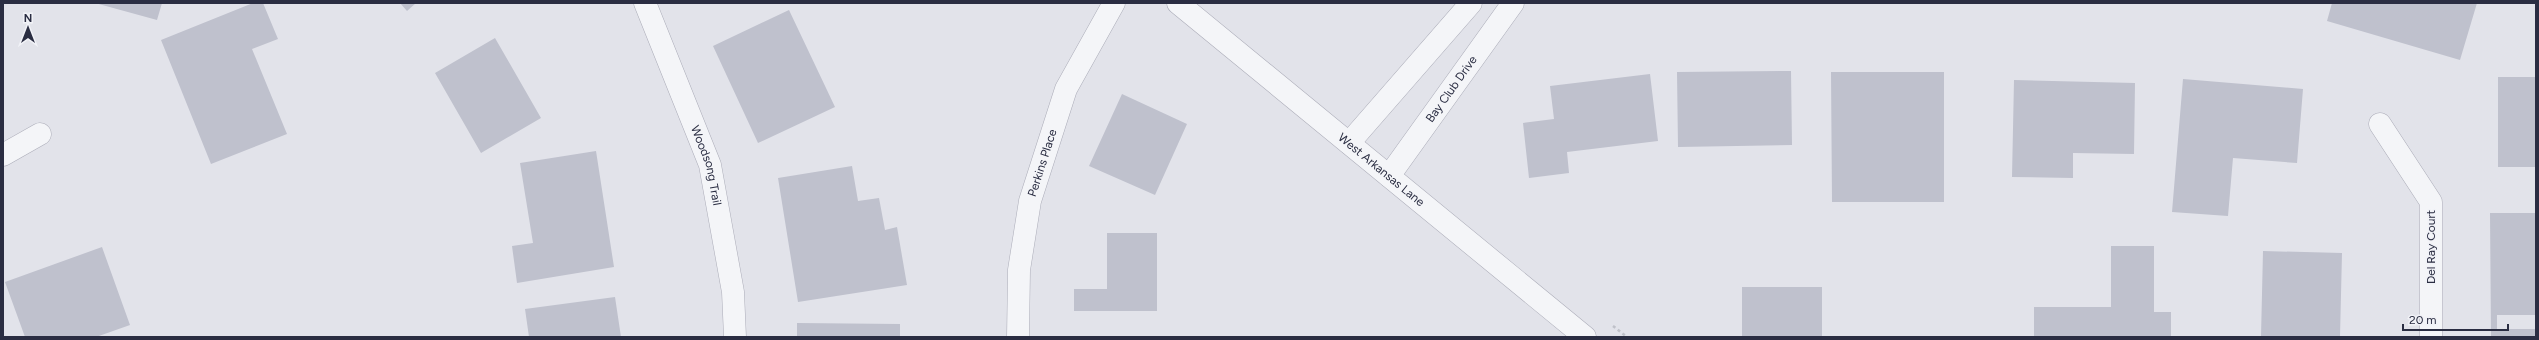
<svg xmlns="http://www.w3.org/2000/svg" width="2539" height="340" viewBox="0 0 2539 340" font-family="Figtree,sans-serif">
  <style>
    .building { fill: #bfc1cd }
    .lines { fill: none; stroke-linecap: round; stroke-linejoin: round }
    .minor-casing { stroke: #abacb8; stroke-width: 23 }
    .path { stroke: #bfc1c9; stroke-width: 2.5; stroke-dasharray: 3 3; stroke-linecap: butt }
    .minor { stroke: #f4f5f8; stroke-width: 22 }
    .labels { text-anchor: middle; stroke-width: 3; stroke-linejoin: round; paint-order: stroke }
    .street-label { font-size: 12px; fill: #2a2d42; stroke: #f1f2f7 }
  </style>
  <rect width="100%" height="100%" fill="#e2e3ea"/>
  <path class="building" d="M95,3H162L157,20Z
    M253,3H263L278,39L252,49L287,134L211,164L161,40Z
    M400,3H416L407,11Z
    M2332,3H2477L2460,60L2327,21Z
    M789,10L835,107L758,143L713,46Z
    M495,38L541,118L481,153L435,73Z
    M1791,71L1792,145L1678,147L1677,72Z
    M1831,72H1944V202H1832Z
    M1650,74L1658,141L1567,152L1569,173L1529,178L1523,123L1554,119L1550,86Z
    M2498,77H2536V167H2498Z
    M2183,79L2303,89L2297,163L2233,158L2228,216L2172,212Z
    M2014,80L2135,83L2134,154L2073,153V178L2012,177Z
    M1122,94L1187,124L1155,195L1089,166Z
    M596,151L614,267L517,283L512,246L533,243L520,163Z
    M852,166L858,201L879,198L885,230L897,227L907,285L798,302L778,178Z
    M2490,213H2536V315H2497V329H2536V337H2491Z
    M1107,233H1157V311H1074V289H1107Z
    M2111,246H2154V312H2171V337H2034V307H2111Z
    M102,247L130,325L96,337H25L5,282Z
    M2263,251L2342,253L2340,337H2261Z
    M1742,287H1822V337H1742Z
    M615,297L621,337H529L525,309Z
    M797,323L900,324V337H797Z"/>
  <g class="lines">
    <defs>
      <g id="minor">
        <path id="s1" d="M645,3L710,165L733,292L735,337"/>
        <path id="s2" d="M1178,3L1585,337"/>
        <path d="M2380,124L2431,202V337"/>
        <path d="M1349,143L1471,3"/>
        <path d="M3,155L40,134"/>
        <path id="s3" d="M1389,176L1513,3"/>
        <path id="s4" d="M1018,337L1019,270L1030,201L1066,89L1114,3"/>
      </g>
    </defs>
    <use href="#minor" class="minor-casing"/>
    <path class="path" d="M1613,326L1627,337"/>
    <use href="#minor" class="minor"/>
  </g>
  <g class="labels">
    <g class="street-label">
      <text dy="4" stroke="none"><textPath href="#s3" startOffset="107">Bay Club Drive</textPath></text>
      <text dy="4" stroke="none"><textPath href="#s4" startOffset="177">Perkins Place</textPath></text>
      <text dy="4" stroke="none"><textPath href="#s1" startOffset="174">Woodsong Trail</textPath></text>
      <text dy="4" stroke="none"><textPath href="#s2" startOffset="263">West Arkansas Lane</textPath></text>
      <text transform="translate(2431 247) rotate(-90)" y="4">Del Ray Court</text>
    </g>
  </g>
  <rect width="2539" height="340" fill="none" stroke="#2a2d42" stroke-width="8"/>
  <g transform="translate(28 28)" stroke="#f1f2f7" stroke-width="3" paint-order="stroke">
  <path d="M0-3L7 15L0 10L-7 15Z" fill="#2a2d42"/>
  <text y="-6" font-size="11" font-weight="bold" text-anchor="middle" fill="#2a2d42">N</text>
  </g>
  <path d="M2403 324v6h105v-6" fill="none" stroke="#2a2d42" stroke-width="2"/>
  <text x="2409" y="324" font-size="12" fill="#2a2d42" stroke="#f1f2f7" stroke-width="3" paint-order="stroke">20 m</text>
</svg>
